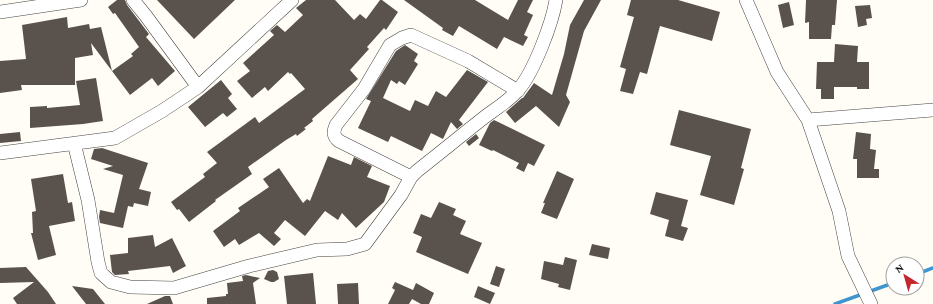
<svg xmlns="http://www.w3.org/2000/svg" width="933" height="304" viewBox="0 0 933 304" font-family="'Crimson Pro',serif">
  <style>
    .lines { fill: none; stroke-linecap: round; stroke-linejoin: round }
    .stream { stroke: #3f96cf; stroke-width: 3.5 }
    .building { fill: #5a524d }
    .minor-casing { stroke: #444; stroke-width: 14 }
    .minor { stroke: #fff; stroke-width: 13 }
  </style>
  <rect width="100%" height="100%" fill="#fffdf5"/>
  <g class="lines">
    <path class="stream" d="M917,274L933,268
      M835,304L893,283"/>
  </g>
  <path class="building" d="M117,0H125L127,5L149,34L146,37L175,71L158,86L152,78L130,95L112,71L133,56L131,54L139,47L115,13L113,14L108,7Z
    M157,0H235L194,39Z
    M306,0H335L354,20L360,14L366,19L380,0H382L398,12L386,30L384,28L367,47L369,49L350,70L358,79L312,119L313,121L304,128L306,129L297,136L296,134L286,140L248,167L252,174L215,200L216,201L189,222L179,209L177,210L171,202L205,177L203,174L217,163L207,152L255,117L259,123L305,89L291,73L290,74L288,72L268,91L265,87L252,98L237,81L250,71L243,63L274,35L270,31L277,25L285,32L303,15L296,8Z
    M404,0H475L508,20L518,0H533L527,12L533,15L524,35L528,37L523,46L504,37L497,49L459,26L453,36L442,30L443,28Z
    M584,0H601L584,31L566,95L570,102L559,127L536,106L515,123L506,112L522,98H523L534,83L552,95L564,54L570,25Z
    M631,0H678L720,12L712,41L660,26L647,74L640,72L633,94L620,91L626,69L620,67L634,17L627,15Z
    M806,0H837L835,25H832L831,39H809V22L805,23Z
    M789,2L794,25L783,28L778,5Z
    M870,5L872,18L866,19L867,25L858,27L855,6Z
    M67,17L68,28L89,24L90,29L101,27L112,71L91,43L93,55L75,58V85H21L22,90L0,93V61L26,59L22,25Z
    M835,44L858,46L857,62H869V89H857V87H834V99H821V89H816L817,62H834Z
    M405,45L418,54L414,61L418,64L405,85L399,81L397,84L391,80L383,98L410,111L415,100L428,106L436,91L446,97L467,70L488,82L459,120L463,124L457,129L451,122L443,139L431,133L422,151L391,136L388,142L358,128L371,101L366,99L396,51Z
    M96,78L103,121L83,124L30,128V107L47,106V108L80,105L76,81Z
    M221,80L232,94L228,98L237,109L227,117L223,113L205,127L188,107Z
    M679,110L751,129L741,168L744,169L734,205L700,195L711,156L670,145Z
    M494,120L545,145L534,166L528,163L524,172L516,168L519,163L493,150L492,151L479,145L490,123Z
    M20,132L21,141L0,143V134Z
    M856,132L871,134L870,149L876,150L874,169H879V178H857V159H853Z
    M476,134L479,138L469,146L466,142Z
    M102,148L148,163L139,189L151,192L148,206L134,203L133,207L128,206L123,228L100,223L99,217L100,210L114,213L123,175L103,169L113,166L91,159L94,149Z
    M328,156L351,165L354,157L372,166L367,177L390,186L384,202L356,228L342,213L338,220L325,211L305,236L285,220L274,233L281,239L274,246L259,233L239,245L235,239L224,247L213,231L240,211L238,208L269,187L263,179L279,168L303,203L307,199L310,201Z
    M557,171L574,179L557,219L541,213L545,203H543Z
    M63,174L68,203L72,202L75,221L49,226L56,255L38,260L31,233H33L32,212L36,211L31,179Z
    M656,192L688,200L681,226L688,228L683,241L665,236L669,220L650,214Z
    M439,202L456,209L453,215L466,221L460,234L482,243L468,274L416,252L422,237L413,233L421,214L431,218Z
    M153,235L155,247L172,238L186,266L173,273L170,266L128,271L129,274L115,275L112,272L110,255L128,253V238Z
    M592,244L610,248L608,259L589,255Z
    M565,257L577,260L570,290L558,287L559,284L541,279L544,261L563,265Z
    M496,266L505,269L499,287L490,284Z
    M26,267L48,292L56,304H17L13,298L34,282L0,283V268Z
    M273,270L277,272L279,279L274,282H271L264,279L268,271Z
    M313,273L316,304H287L284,276Z
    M246,275L260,278L253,283L256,304H207V298L226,296V294H228L227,283L243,281L242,276Z
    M395,282L413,290L416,283L434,293L429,304H421L412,299L409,304H388L395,290L392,288Z
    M358,283L359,304H338L337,284Z
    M72,286L93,289L105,304H86Z
    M478,286L495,293L490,304L474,297Z
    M165,296H170L173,304H147Z"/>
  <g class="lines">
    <defs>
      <path id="minor" d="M133,0L146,16L198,87
        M746,0L777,72L808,120L839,211L848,256L871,304
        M0,12L81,0
        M808,120L933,110
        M74,143L88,200L98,262L101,273L111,282L130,287L174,288L249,266L317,250L347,249L365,244L401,195L411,177L417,171C440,153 463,134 486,116C497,108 510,100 519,89C534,71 552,24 556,0
        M0,153L115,138L162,111L198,87L292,0
        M411,177L339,141C333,136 333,132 336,125L364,89L390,45L402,38L411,35L468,61L518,91"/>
    </defs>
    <use href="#minor" class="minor-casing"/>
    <use href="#minor" class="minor"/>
  </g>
  <g transform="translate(905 276) rotate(323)"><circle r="19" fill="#ffffff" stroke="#a0a0a0"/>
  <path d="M0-3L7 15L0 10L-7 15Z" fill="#c4262e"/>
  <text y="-6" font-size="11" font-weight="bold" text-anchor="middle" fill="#111111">N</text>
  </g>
</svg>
